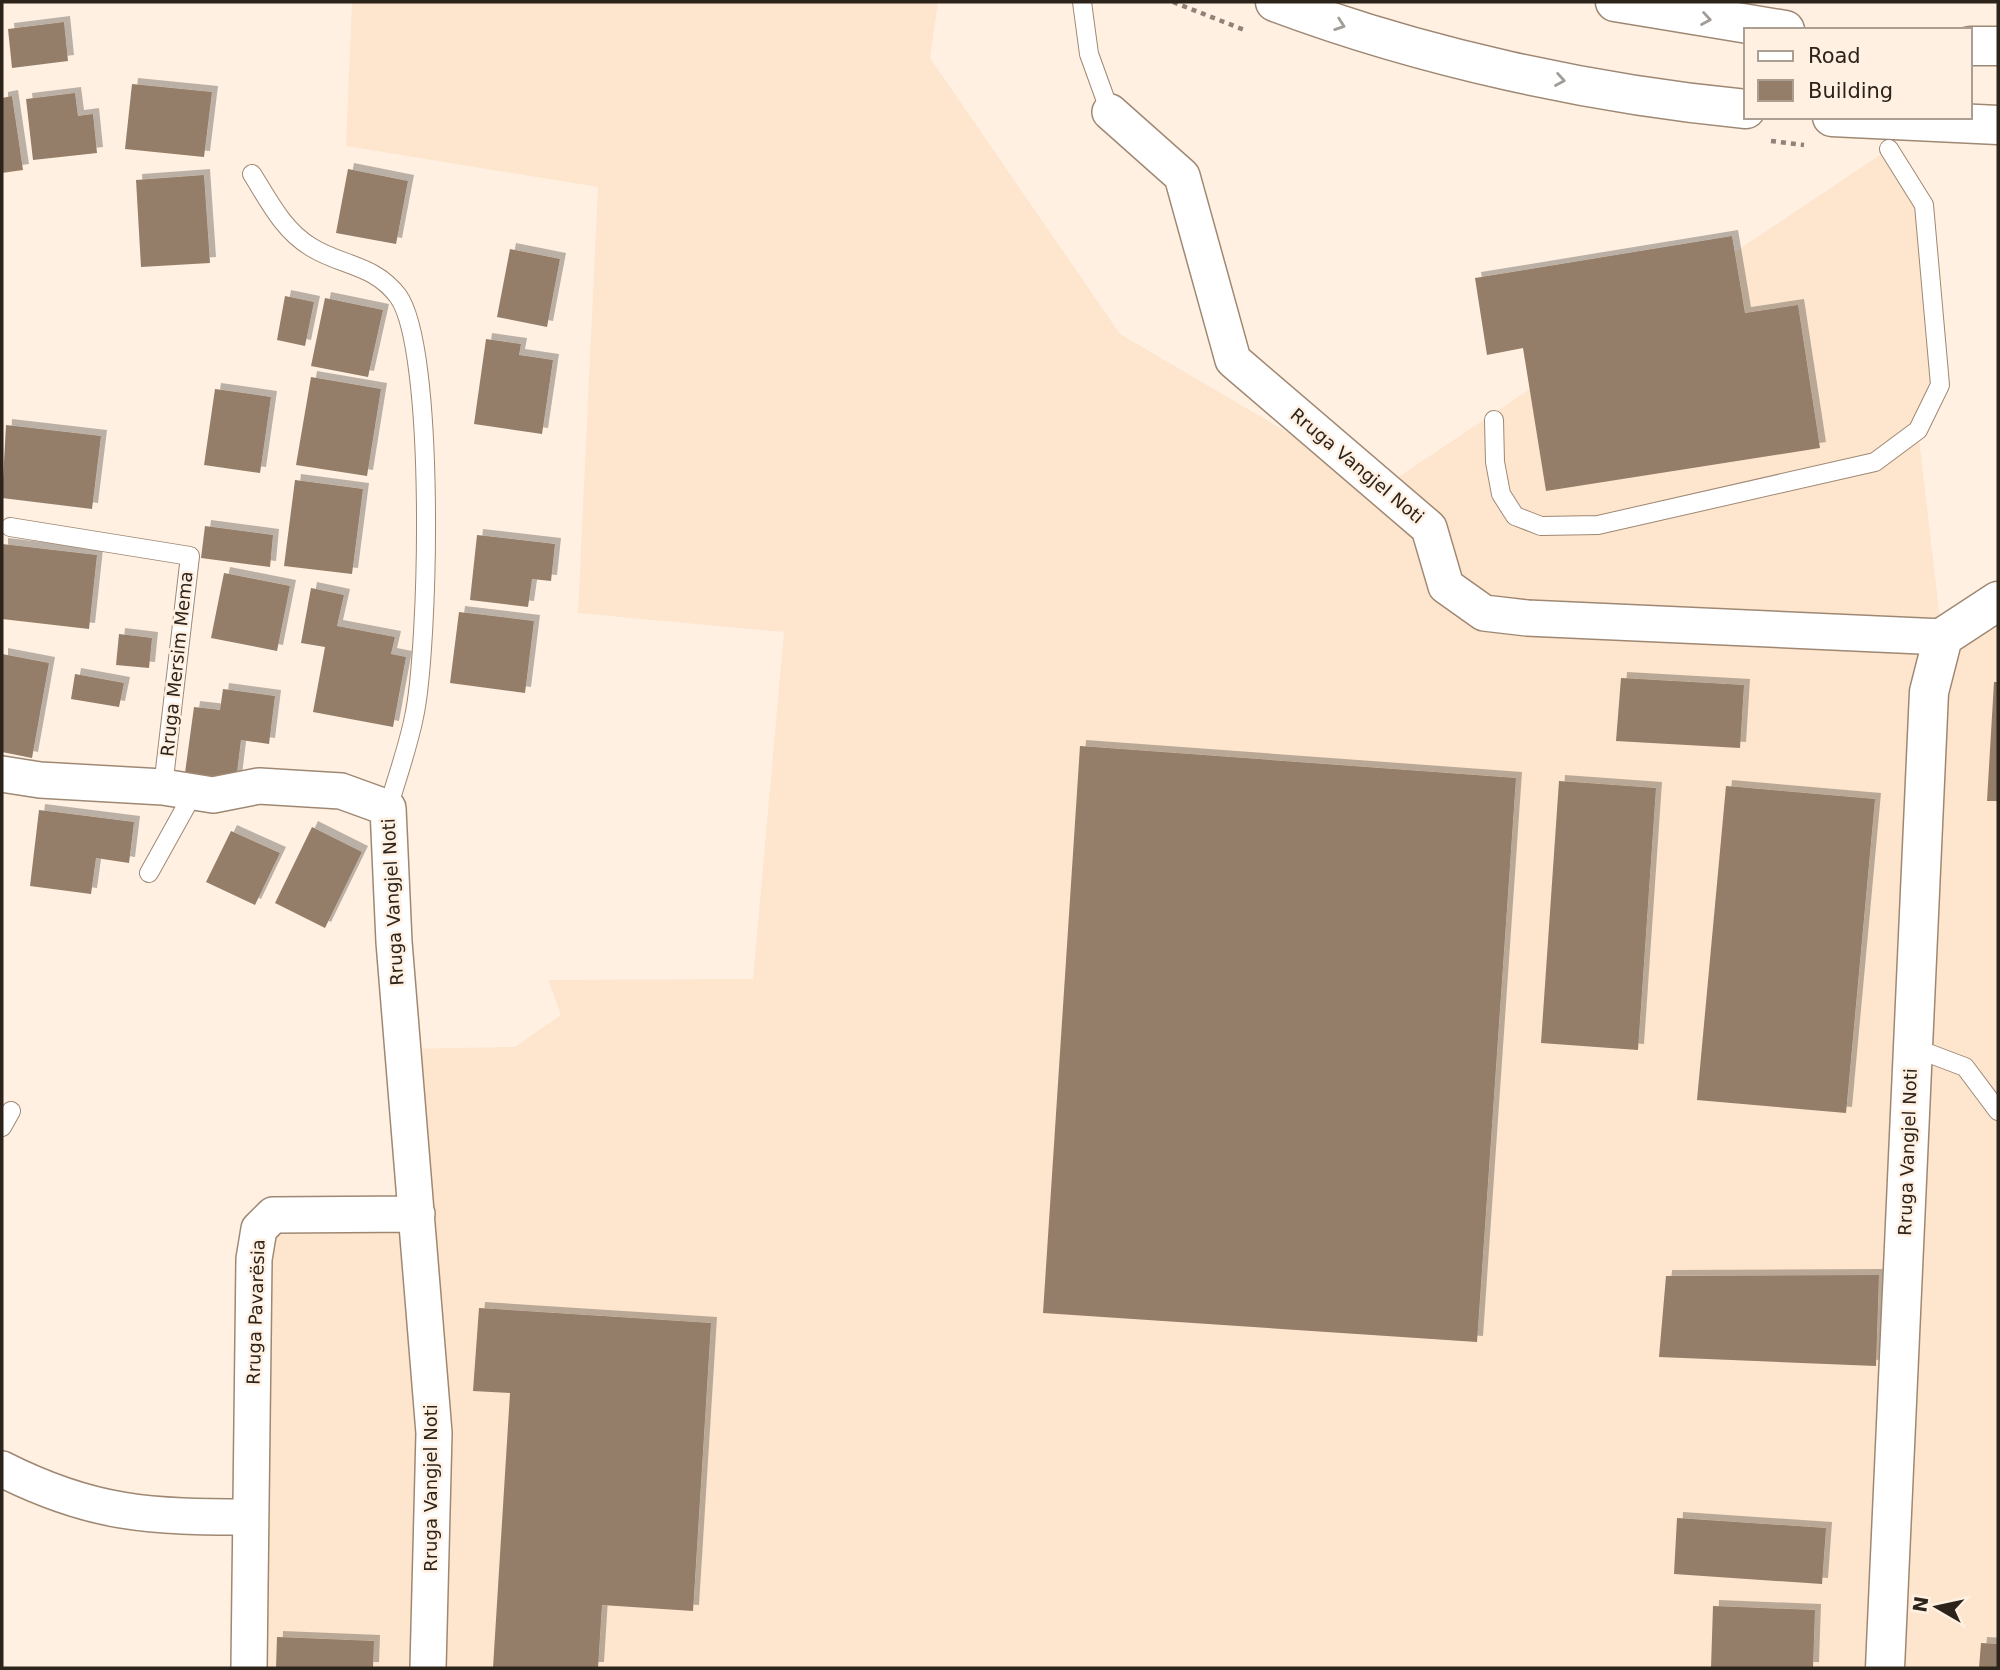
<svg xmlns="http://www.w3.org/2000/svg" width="2000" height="1670" viewBox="0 0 2000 1670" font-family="'DejaVu Sans',sans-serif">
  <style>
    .built { fill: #fde5ce }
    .building { fill: #947e69; filter: url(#shadow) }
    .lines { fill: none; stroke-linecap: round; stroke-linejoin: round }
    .service-casing { stroke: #9f8873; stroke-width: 20 }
    .minor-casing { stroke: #9f8873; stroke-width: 38 }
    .secondary-casing { stroke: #9f8873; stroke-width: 41 }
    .trunk-casing { stroke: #9f8873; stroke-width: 41 }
    .path { stroke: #8f8379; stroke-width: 4.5; stroke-dasharray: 5 5; stroke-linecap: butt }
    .service { stroke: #fff; stroke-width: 18 }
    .minor { stroke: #fff; stroke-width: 35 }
    .secondary { stroke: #fff; stroke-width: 38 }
    .trunk { stroke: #fff; stroke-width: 38 }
    .oneway { stroke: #a09c98 }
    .labels { text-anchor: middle; stroke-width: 5; stroke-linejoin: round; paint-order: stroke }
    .street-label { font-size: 18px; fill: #2c231b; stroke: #fff0e2 }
  </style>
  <defs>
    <filter id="shadow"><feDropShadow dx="6" dy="-6" stdDeviation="0" flood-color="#0004"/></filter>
  </defs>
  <rect width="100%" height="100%" fill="#fff0e2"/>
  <path class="built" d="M352,2H938L930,58L1120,334L1382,488L1889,149L1924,205L1940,385L1918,430L1942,637L1998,618V1668H249L259,1229L417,1214L403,1049L515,1047L561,1015L548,980L753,979L784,632L578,613L598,187L346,146Z"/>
  <path class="building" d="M64,22L68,61L12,68L8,29Z
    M132,84L212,92L204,157L125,149Z
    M75,93L78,116L93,114L97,153L33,160L26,99Z
    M12,96L23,170L2,173V98Z
    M348,169L408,181L396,244L336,233Z
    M204,175L210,263L141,267L136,180Z
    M1732,236L1745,313L1798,305L1820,448L1546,491L1523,348L1487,355L1475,278Z
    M510,249L560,259L547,327L497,317Z
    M285,296L314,302L305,346L277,340Z
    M325,298L383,310L368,377L311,366Z
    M486,339L521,344L519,355L553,360L542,434L474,424Z
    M311,377L381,389L367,476L296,465Z
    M215,389L271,397L260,473L204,465Z
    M6,425L101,436L92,509L2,498Z
    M295,480L363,489L352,574L284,566Z
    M205,526L273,535L270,567L201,558Z
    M477,535L555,544L551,581L532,579L528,607L470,600Z
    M2,544L97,555L89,629L2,619Z
    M224,573L290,586L277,651L211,638Z
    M311,588L344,595L337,626L395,637L391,654L406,657L393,727L313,712L325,647L301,643Z
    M459,612L534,621L525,693L450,683Z
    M119,634L152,638L149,668L116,665Z
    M2,654L49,663L32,758L2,752Z
    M75,674L124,683L119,707L71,699Z
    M1621,678L1744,685L1740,748L1616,741Z
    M1994,682H1998V801H1987Z
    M223,689L275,696L269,744L241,740L236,780L185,773L194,707L220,710Z
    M1080,746L1516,778L1477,1342L1043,1313Z
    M1559,781L1656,788L1638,1050L1541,1043Z
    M1726,786L1875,799L1846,1113L1697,1100Z
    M39,810L134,822L129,863L96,858L91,894L30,886Z
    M312,827L362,852L325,928L275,903Z
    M231,831L280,853L255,905L206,882Z
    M1879,1275L1876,1366L1659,1357L1666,1276Z
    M479,1308L711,1323L693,1611L602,1605L598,1668H493L510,1393L473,1391Z
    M1677,1518L1826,1528L1822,1584L1674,1574Z
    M1713,1606L1815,1610L1813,1668H1711Z
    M277,1637L374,1641L373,1668H276Z
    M1981,1643L1998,1644V1668H1979Z"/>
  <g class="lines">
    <defs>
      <path id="service" d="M1082,2L1089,54L1110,112
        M252,174C269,201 283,230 311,247C341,266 374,264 398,296C436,348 429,648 414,717C408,747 397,778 388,808
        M1494,420L1495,462L1501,494L1515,516L1541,526L1598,525L1875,462L1918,430L1940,385L1924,205L1889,149
        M10,527L190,556L163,787
        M149,873L194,792
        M1912,1047L1965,1067L1998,1111
        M2,1127L11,1111"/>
      <path id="minor" d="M1110,112L1182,176L1233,360L1429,528L1446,586L1484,613L1527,618L1943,637
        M2,774L40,780L163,787L213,795L259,786L341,791L388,808L394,942L434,1433L428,1668
        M2,1469C93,1515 151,1517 250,1517
        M249,1668L254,1259L259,1229L273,1215L417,1214"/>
      <path id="secondary" d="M1275,2C1422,57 1590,94 1746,109
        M1832,117L1998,125
        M1885,1668L1929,692L1943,637L1998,601"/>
      <path id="trunk" d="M1615,2L1785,30
        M1970,46H1998"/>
    </defs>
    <use href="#service" class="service-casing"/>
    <use href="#minor" class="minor-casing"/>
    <use href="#secondary" class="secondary-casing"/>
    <use href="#trunk" class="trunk-casing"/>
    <path class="path" d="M1173,2L1247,31
      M1771,141L1804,145"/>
    <use href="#service" class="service"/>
    <use href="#minor" class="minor"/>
    <use href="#secondary" class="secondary"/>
    <use href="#trunk" class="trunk"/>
  </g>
  <defs><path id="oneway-chevron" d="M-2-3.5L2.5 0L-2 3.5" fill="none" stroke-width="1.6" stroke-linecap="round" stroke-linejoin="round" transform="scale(1.75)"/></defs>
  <g class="oneway">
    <use href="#oneway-chevron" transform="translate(1706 19) rotate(9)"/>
    <use href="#oneway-chevron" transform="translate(1340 25) rotate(19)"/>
    <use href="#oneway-chevron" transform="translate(1560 80) rotate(10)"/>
  </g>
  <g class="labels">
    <g class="street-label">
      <text transform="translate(1357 466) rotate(40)" y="6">Rruga Vangjel Noti</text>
      <text transform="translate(177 664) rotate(-84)" y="6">Rruga Mersim Mema</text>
      <text transform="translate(393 902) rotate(-93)" y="6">Rruga Vangjel Noti</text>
      <text transform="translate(1908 1152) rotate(-88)" y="6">Rruga Vangjel Noti</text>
      <text transform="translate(256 1312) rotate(-88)" y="6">Rruga Pavarësia</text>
      <text transform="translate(431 1488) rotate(-90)" y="6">Rruga Vangjel Noti</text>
    </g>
  </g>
  <rect width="2000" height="1670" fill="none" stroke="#2c231b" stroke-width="7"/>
  <rect x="1744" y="28" width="228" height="91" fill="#fff0e2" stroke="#ab9e92" stroke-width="2"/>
  <rect x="1758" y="51" width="35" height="10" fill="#ffffff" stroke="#ab9e92" stroke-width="2"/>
  <text x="1808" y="63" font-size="21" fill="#2c231b">Road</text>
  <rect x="1758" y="80" width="35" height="21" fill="#947e69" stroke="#ab9e92" stroke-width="2"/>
  <text x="1808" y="98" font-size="21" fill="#2c231b">Building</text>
  <g transform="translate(1937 1607) rotate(279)" stroke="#fff0e2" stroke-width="5" paint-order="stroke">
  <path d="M0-5L12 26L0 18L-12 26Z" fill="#2c231b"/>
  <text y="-10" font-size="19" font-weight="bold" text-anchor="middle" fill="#2c231b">N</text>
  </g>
</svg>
